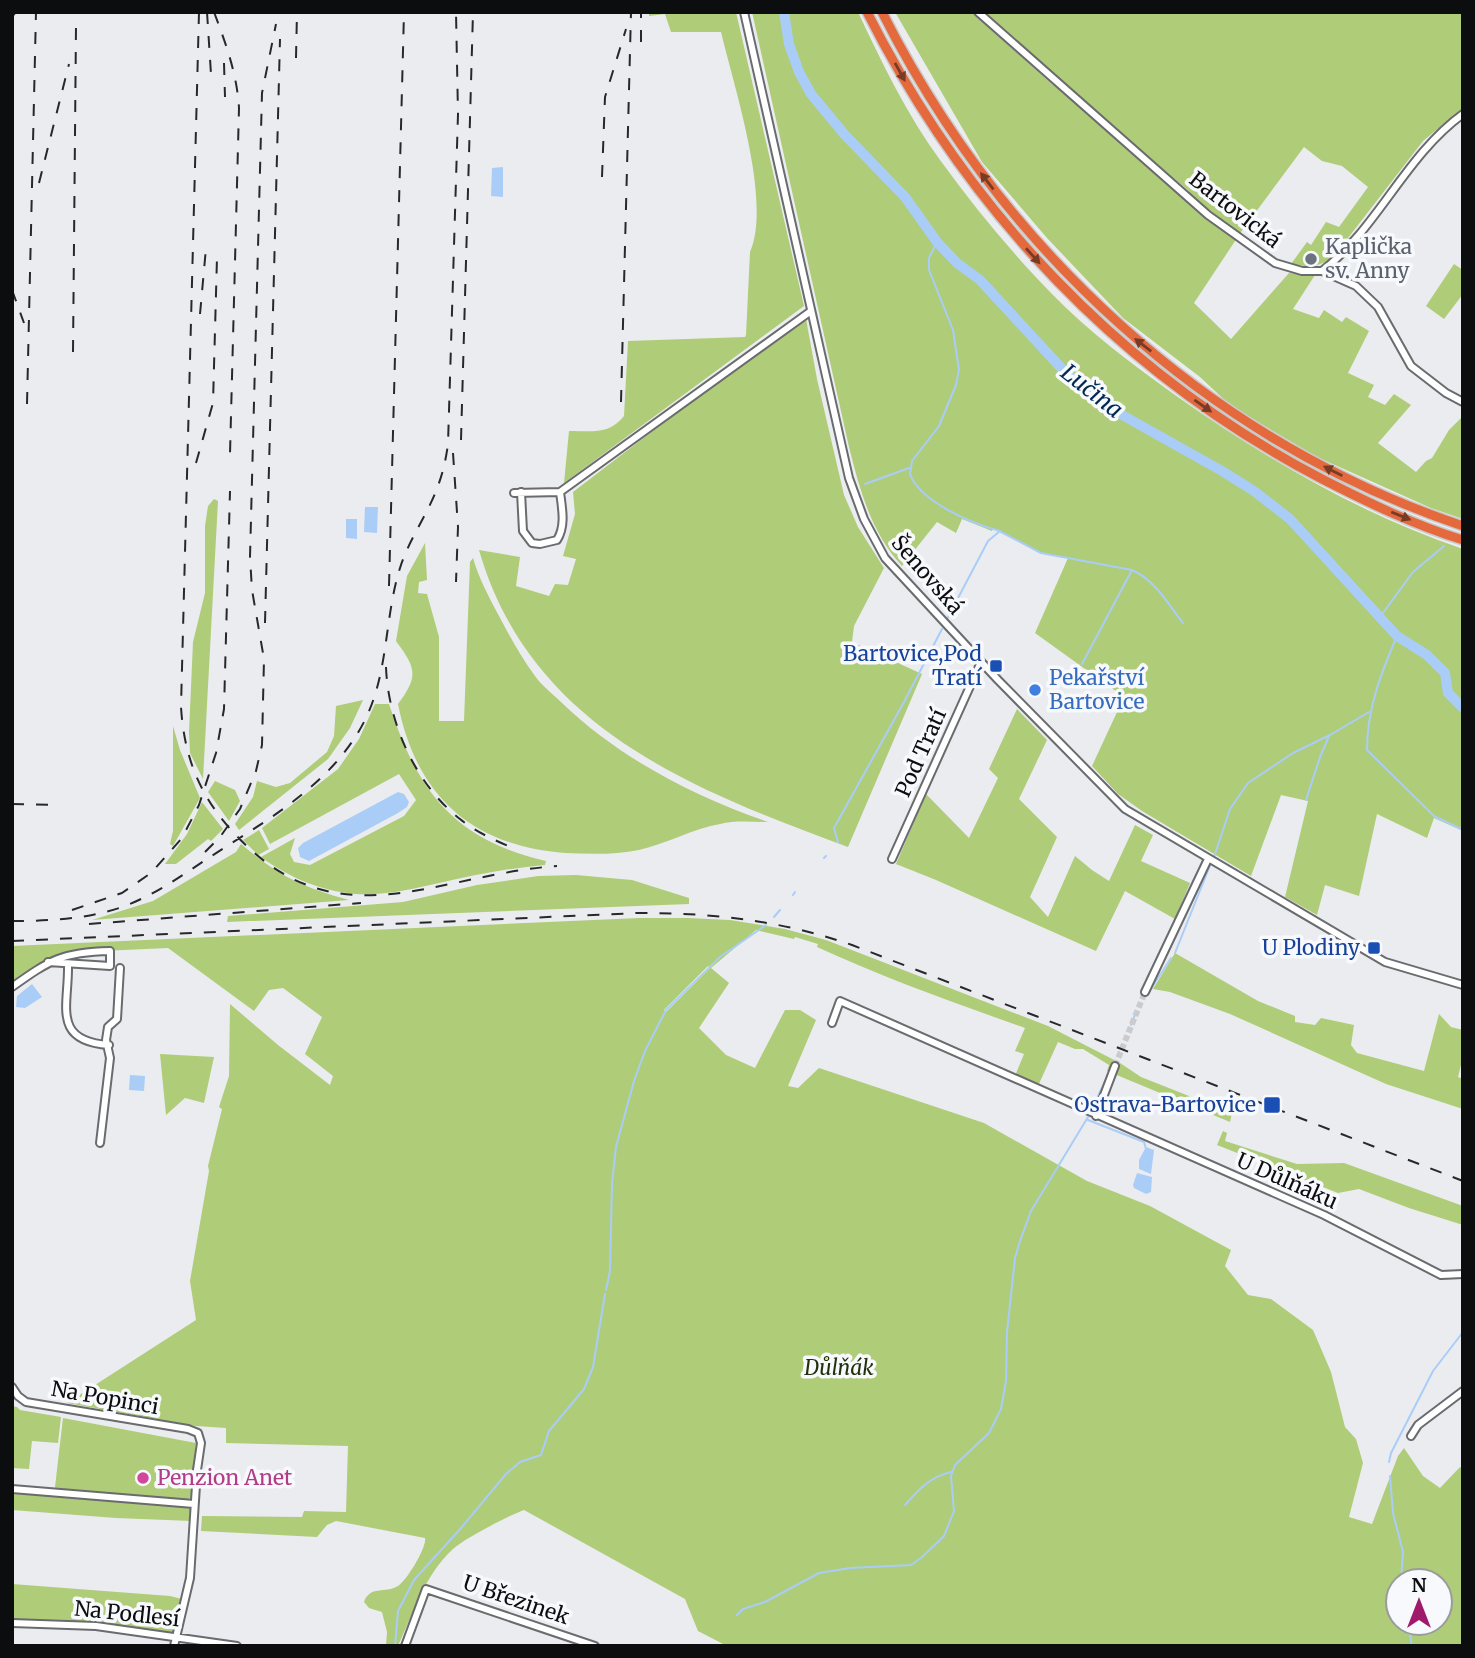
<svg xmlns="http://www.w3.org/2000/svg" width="1475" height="1658" viewBox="0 0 1475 1658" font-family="Merriweather,serif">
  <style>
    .green { fill: #afcc78; fill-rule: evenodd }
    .water { fill: #aacdf8 }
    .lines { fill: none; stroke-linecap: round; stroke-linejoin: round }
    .stream { stroke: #aacdf8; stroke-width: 2 }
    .river { stroke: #aacdf8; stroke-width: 10 }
    .minor-tunnel { stroke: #c9cbce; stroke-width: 6; stroke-dasharray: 6 3; stroke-linecap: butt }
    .minor-casing { stroke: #696b6e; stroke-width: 10 }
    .highway-casing { stroke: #cacaca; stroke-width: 12 }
    .minor { stroke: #fff; stroke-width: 6 }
    .highway { stroke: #e4693d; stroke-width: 9 }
    .rail { stroke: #272829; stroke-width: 2; stroke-dasharray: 12 12; stroke-linecap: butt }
    .oneway { fill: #783b26 }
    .worship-dot { fill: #6b7280; stroke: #f7f9fd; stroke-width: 2.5 }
    .transit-dot { fill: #1a4fb4; stroke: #f7f9fd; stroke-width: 2.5 }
    .shop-dot { fill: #3f7fe0; stroke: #f7f9fd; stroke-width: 2.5 }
    .hotel-dot { fill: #d1479c; stroke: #f7f9fd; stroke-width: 2.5 }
    .labels { text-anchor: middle; stroke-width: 7; stroke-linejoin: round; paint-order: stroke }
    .street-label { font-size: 21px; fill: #0c0d0e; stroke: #f7f9fd }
    .worship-label { font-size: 21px; fill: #5b616d; stroke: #f7f9fd; text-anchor: start }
    .transit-label { font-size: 21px; fill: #164399; stroke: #f7f9fd; text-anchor: end }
    .shop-label { font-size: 21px; fill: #366cbe; stroke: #f7f9fd; text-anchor: start }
    .park-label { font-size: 21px; font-style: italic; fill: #24300a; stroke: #f7f9fd }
    .hotel-label { font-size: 21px; fill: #b23c85; stroke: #f7f9fd; text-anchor: start }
    .water-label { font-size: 23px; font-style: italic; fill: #002853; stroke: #f7f9fd }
  </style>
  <rect width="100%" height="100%" fill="#eaecf0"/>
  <path class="green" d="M649,12H736L804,306L564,483L569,431C592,431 609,435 624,416L628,341L745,337L746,335L750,252C772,201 734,87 721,32H671L665,14L649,16Z
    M752,12H858C882,63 907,115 940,160C974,207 1012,253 1052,294C1089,332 1132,364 1175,395C1266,459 1356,512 1463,549V831L1434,818L1427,838L1377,814L1359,896L1325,885L1317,915L1285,897L1308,801L1281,795L1251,876L1142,811L1118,794L1092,766L1124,697L1035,633L1068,558L1041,553L993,528L992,531L962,519L956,533L937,522L902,566C871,532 860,491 849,447Z
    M895,12H971L1053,85L1056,77L980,12H1463V108L1423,141L1331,260L1312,267L1291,264L1307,242L1311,245L1326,222L1339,227L1368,187L1342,166L1322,161L1304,147L1241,232L1194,303L1231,339L1289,273L1315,275L1293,309L1319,318L1324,310L1342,322L1346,317L1369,331L1348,373L1374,385L1368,397L1385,405L1394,394L1411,405L1378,443L1416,472L1426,461L1432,458L1449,430L1463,416V519L1431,508L1317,457L1231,406L1200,377L1123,318L1047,238L982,162ZM1158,165L1189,191L1188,198L1154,170Z
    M1454,264L1463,270V294L1444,319L1426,306Z
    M806,319L817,379L844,495L858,527L884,568L854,626L852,642L922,674L848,847C691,789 530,727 479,550L520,557L516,586L549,596L555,584L568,585L576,559L563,556L575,514L573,492L680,410Z
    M214,499L218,501L203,779L190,753L189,732L193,642L205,593V526L208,506Z
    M425,543L427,580L419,582L418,593L427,594L439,637V721H464L470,562L473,558C479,579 489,597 499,616C510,637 521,657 535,676C542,686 553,694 561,702C619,758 693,796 768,822C753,822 735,820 720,824C692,829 666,844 639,850C615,855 589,854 565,853C471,846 416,795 398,704C419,676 416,668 396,641L407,576Z
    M363,700L350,728L328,759L239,830L235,824L253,797L257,781L276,787L290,783L327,752L334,736L336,706Z
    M375,704H389C418,792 453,839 546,861L545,865C509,868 474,875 439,883C412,889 383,896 355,894C321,891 288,877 261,857L295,838L290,854L294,862L310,865L404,816L416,800L399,774L270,844L262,828L338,769L359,739Z
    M1017,709L1047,740L1019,799L1057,837L1030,897L1048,917L1075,856L1092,870L1109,881L1135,825L1153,835L1141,861L1190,883L1175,919L1125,891L1096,951L936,880L896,864L926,794L969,838L998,778L989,769Z
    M173,726L180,750L200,798L173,846L170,844L173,831Z
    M215,781L235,790L240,801L229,821L208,792Z
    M202,802L223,829L211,841L208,839L176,864H165L187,834Z
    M259,830L269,849L258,855L243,840Z
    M241,844C279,876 301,887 349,900L92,920L153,901L236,852Z
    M576,875L632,880L689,898V904L227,922L228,916L403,902L477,885L538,876Z
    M639,918H688L730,920L785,929L826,940L1048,1026L1120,1063L1141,1077L1232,1113L1230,1122L1107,1071L1109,1065L1083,1049H1075L1058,1042L1038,1086L1015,1076L1024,1054L1015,1051L1025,1028C955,1003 884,978 817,947L818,944L795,937L794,939L756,930L711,968L729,983L699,1028L726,1055L755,1068L785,1010H800L816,1020L788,1086L798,1088L819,1068L984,1123L1087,1181L1150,1206L1231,1250L1225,1266L1248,1295L1271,1299L1313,1330L1331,1372L1345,1427L1356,1439L1363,1463L1349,1517L1372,1524L1398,1456L1404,1448L1423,1476L1440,1488L1460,1467L1463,1469V1646H727L698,1631L685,1599L524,1510C508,1516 463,1539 452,1550C425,1575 413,1613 398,1646H386L387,1632L382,1612L369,1608L364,1602C370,1585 385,1594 398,1586C407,1580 427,1547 425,1538L336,1521L327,1525L317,1537L201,1531L202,1516L302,1517L304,1511L346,1512L348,1446L226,1443V1428L196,1426L67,1403L196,1320L190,1281L209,1171L208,1166L222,1109L219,1107L229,1076L230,1004L278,1045L330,1085L333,1076L305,1054L322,1017L283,988L269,990L254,1011L168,948L80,952L48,962L12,987V946ZM708,966L710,968L666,1012L664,1010ZM1398,1581H1440V1623H1398Z
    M1175,953L1258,1001L1295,1016V1022L1315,1025L1321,1018L1354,1025L1351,1045L1357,1053L1424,1071L1439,1014L1451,1027L1463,1030V1057L1458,1077L1463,1079V1109L1386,1084L1230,1014L1170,992L1153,989Z
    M160,1054L214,1057L204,1103L185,1098L166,1115Z
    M1223,1131L1227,1133L1225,1141L1297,1164L1344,1163L1463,1206V1225L1409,1208L1359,1189L1338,1193L1217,1145Z
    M12,1406L17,1407L20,1410L61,1417L58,1443L32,1441L29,1469L12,1468Z
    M63,1418L196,1443L191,1497L186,1501L57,1491L55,1487Z
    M12,1491L190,1506L192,1521L116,1518L12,1510Z
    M12,1584L170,1596L182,1599L173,1633L99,1625L12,1621Z"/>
  <path class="water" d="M503,167V197L491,196L492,168Z
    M365,507H378L377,533L364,532Z
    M346,519H357V539L346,538Z
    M398,792L404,794L409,802L407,807L398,813L309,861L300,857L298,848L303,843Z
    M32,984L42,997L25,1008L16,1007L17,996Z
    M130,1075L145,1076L144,1091L129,1090Z
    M1146,1147L1154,1150L1151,1174L1139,1169V1160Z
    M1137,1173L1152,1177L1151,1192L1146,1194L1134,1188L1133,1185Z"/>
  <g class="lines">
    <path class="stream" d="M937,242L929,258V270L953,330L959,370L956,385L939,426L912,461L910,474C920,502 973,524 1000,531L988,541L947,619
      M865,484L909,468
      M1001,532L1041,553L1132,570C1155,580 1168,604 1183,623
      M1380,617L1413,572L1444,546
      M1397,636C1381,673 1367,709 1367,750L1434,816L1463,830
      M1082,664L1132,570
      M1306,800L1320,757L1329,736
      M838,842L834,828L904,702L942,629
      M1214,857L1230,809L1248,783L1293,753L1330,735L1369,712
      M824,858L826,856
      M793,895L795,892
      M774,917L780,910
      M1175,953L1211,863
      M1149,992L1171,958
      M1131,1025L1135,1015
      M1119,1053V1052
      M1091,1111L1108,1075
      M1088,1120L1144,1142L1146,1149
      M606,1290L610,1271L612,1184L616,1147L634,1081L645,1051L666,1010L720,957L766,925
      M1389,1462L1391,1453L1433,1371L1463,1332
      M1390,1476L1393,1513L1403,1552L1401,1581
      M905,1505C919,1489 930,1477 951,1472
      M737,1615L743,1609L765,1602L819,1573L850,1568L911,1565L921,1558L944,1536L954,1511L951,1476L955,1465L989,1433L1001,1409L1006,1381L1007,1332L1015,1258L1020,1241L1031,1211L1088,1117
      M1408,1623L1412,1646
      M395,1646L398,1611L414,1580L461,1528L506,1474L520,1462L541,1455L549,1431L584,1389L593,1367L605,1294"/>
    <path class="river" d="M784,12L789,44L799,72L811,94L845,135L905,197L937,242L957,263L980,280L1064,371L1115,411L1222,471L1254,491L1290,519L1397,636L1427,655L1445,673L1448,693L1463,708"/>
    <path class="minor-tunnel" d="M1115,1066L1145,992"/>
    <defs>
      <path id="minor" d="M744,12L849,478L864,519L885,558L998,680L1125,809L1385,962L1463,985
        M978,12L1208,215L1275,263L1302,271H1322L1356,286L1378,307L1411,366L1446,393L1463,402
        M1322,271C1378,228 1405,156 1463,114
        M521,492L523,531L532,543L540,544L557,540C566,526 562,508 560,492
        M514,493L560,492L811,311
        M892,859L981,662
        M68,965C69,1005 51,1041 109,1045
        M12,987C50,960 62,952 110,951V966L48,962
        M1145,992L1208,859
        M832,1023L840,1001L1324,1215L1441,1275L1463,1274
        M1096,1116L1115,1066
        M100,1143L110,1058L106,1040L108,1027L117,1019L120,968
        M12,1387L18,1396L26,1402L188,1429L198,1433L201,1443L197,1470L190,1578L174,1646
        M1411,1436L1418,1425L1463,1391
        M12,1489L194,1504
        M12,1623L96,1626L237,1646
        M405,1646L426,1589L595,1646"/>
      <path id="highway" d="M867,12C968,212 1123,375 1322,479C1367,502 1414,525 1463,540
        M882,12C1002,250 1208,440 1463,526"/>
    </defs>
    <use href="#minor" class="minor-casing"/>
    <use href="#highway" class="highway-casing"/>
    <use href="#minor" class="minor"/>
    <use href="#highway" class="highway"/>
    <path class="rail" d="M199,12L181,707C184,756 199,795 233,832C335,944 432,875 557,866
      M207,12L211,74
      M214,12C226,44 237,74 239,108L230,454
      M12,17L16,12
      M641,42V12
      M296,58L297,12
      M224,63L225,97
      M602,177L605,97L626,29
      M39,183L69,64
      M12,290L24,323
      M200,314L206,248
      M73,352L76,26
      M621,402L631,12
      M27,404L36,12
      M461,440L473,12
      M453,453L458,527L456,582
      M196,463L213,403L217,257
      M389,586L404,12
      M265,623L280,39
      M386,667C388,723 416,785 460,819C476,832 494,840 513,848
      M12,804L57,805
      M205,852L220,837L240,809L256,771L262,745L264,659L252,590L250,557L262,93L276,24
      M72,910L122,893L151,873L182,838L199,805L216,753L224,709L230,491
      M12,921C49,921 88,919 122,907C155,895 181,876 210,857C267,820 331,785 364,722C389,673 384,619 400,568C409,539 428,514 438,486C443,472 446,459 448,444L458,114L456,12
      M89,924L361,903
      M12,941L638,913C714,913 779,920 852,945L1463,1181"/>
  </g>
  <defs><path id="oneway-solid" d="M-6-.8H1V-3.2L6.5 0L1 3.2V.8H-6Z" transform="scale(1.75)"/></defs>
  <g class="oneway">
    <use href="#oneway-solid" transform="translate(900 72) rotate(61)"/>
    <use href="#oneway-solid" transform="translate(987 181) rotate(-128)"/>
    <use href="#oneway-solid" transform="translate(1033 256) rotate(48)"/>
    <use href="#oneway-solid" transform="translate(1143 345) rotate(-142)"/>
    <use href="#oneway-solid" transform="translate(1203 406) rotate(35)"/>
    <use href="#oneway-solid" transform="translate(1333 471) rotate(-153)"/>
    <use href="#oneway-solid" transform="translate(1401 516) rotate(22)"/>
  </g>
  <circle class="worship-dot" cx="1311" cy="259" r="7"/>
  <g class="transit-dot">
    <rect x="989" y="659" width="14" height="14" rx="3.5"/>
    <rect x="1367" y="941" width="14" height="14" rx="3.5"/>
    <rect x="1263" y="1096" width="18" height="18" rx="3.5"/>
  </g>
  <circle class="shop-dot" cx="1035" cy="690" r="7"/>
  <circle class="hotel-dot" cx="143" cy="1478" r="7"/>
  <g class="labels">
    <g class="street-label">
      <text transform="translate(1235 210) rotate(38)" y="7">Bartovická</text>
      <text transform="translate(927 575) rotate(49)" y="7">Šenovská</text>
      <text transform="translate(921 753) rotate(-66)" y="7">Pod Tratí</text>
      <text transform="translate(1287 1181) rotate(24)" y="7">U Důlňáku</text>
      <text transform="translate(105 1398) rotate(10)" y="7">Na Popinci</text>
      <text transform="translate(516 1600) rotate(19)" y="7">U Březinek</text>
      <text transform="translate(127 1614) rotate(6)" y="7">Na Podlesí</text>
    </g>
    <g class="worship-label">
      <text x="1325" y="254">Kaplička<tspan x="1325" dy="24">sv. Anny</tspan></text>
    </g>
    <g class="transit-label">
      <text x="982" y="661">Bartovice,Pod<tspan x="982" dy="24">Tratí</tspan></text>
      <text x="1360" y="955">U Plodiny</text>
      <text x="1256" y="1112">Ostrava-Bartovice</text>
    </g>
    <g class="shop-label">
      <text x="1049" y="685">Pekařství<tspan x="1049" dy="24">Bartovice</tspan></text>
    </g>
    <g class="park-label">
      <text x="839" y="1375">Důlňák</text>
    </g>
    <g class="hotel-label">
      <text x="157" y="1485">Penzion Anet</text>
    </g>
    <g class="water-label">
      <text transform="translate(1092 391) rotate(38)" y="8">Lučina</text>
    </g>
  </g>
  <rect width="1475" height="1658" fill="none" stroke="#0c0d0e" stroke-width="28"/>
  <g transform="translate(1419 1602)"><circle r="33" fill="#f7f9fd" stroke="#999b9d" stroke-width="2"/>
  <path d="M0-5L12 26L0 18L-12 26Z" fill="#9f1a6a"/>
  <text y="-10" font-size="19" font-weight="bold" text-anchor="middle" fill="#0c0d0e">N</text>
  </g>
</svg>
